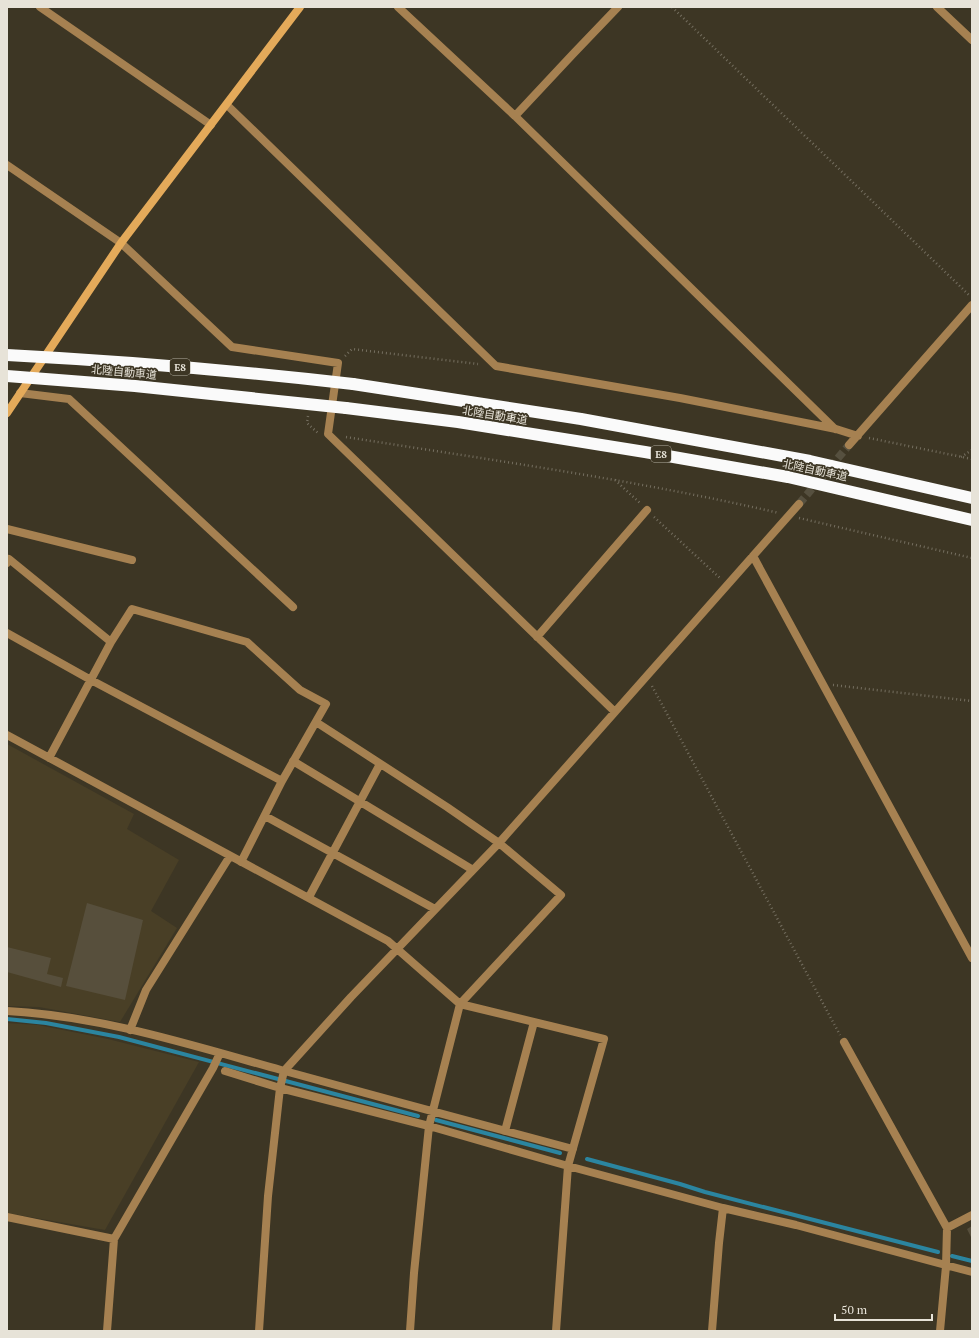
<svg xmlns="http://www.w3.org/2000/svg" width="979" height="1338" viewBox="0 0 979 1338" font-family="'PT Serif','Noto Sans JP',serif">
  <style>
    .built { fill: #493f26 }
    .lines { fill: none; stroke-linecap: round; stroke-linejoin: round }
    .stream { stroke: #2b85a0; stroke-width: 4 }
    .building { fill: #574f3c }
    .street-tunnel { stroke: #56503f; stroke-width: 8; stroke-dasharray: 8 4; stroke-linecap: butt }
    .path { stroke: #756f60; stroke-width: 2.5; stroke-dasharray: 1 3; stroke-linecap: butt }
    .street { stroke: #a68151; stroke-width: 8 }
    .secondary { stroke: #e4aa5a; stroke-width: 8 }
    .highway { stroke: #fafafa; stroke-width: 12 }
    .highway-bridge { stroke: #fafafa; stroke-width: 12 }
    .labels { text-anchor: middle; stroke-width: 3.5; stroke-linejoin: round; paint-order: stroke }
    .shield { fill: #3d3624; stroke: #b4afa2; stroke-width: 1 }
    .shield-label { font-size: 10px; font-weight: bold; fill: #e7e3d8 }
    .street-label { font-size: 11px; fill: #e7e3d8; stroke: #3d3624 }
  </style>
  <rect width="100%" height="100%" fill="#3d3624"/>
  <path class="built" d="M7,744L134,814L127,829L179,860L151,911L177,928L120,1022L39,1007L7,1006Z
    M7,1023L38,1025L108,1039L199,1062L105,1230L7,1213Z"/>
  <g class="lines">
    <path class="stream" d="M7,1019L46,1023L119,1037L418,1116
      M436,1120L560,1153
      M587,1159L680,1184L705,1192L938,1252
      M952,1256L972,1261"/>
  </g>
  <path class="building" d="M87,903L143,920L125,1000L66,986Z
    M7,947L51,958L47,974L63,978L61,987L7,972Z
    M972,1226V1239L967,1229Z"/>
  <g class="lines">
    <path class="street-tunnel" d="M799,504L849,445"/>
    <path class="path" d="M672,7L970,296
      M345,356L352,349L478,364
      M308,416L307,423L319,434
      M346,437C491,460 636,480 779,513
      M869,438L972,459
      M961,457L972,450
      M615,480L641,504
      M654,517L721,579
      M799,518L972,558
      M833,685L972,701
      M652,686L840,1035"/>
    <path class="street" d="M40,7L211,125
      M398,7L515,116L835,429
      M937,7L972,40
      M227,105L496,366L680,398L836,429L858,436
      M515,116L573,54L618,7
      M7,165L121,243L232,347L338,363L328,434L615,712
      M20,393L69,399L293,607
      M849,445L972,305
      M7,529L132,560
      M753,556L972,958
      M7,563L9,559L111,642
      M7,633L91,680L282,781
      M537,637L647,510
      M316,722L447,807L499,843L561,895L460,1004L429,1126L414,1273L410,1331
      M7,735L388,941L460,1004L604,1039L568,1166L556,1331
      M49,758L111,642L132,609L247,642L300,690L326,704L282,781L241,862
      M293,761L473,870
      M265,816L435,909
      M309,897L380,764
      M7,1011C101,1016 191,1045 281,1070C378,1097 476,1123 573,1149
      M130,1030L146,990L230,856
      M844,1042L947,1228L972,1215
      M225,1071L280,1088L429,1126L568,1166L723,1208L796,1225L972,1272
      M505,1131L534,1022
      M7,1217L114,1239
      M107,1331L114,1239L213,1068L220,1053
      M259,1331L268,1196L280,1088L284,1071L351,997L499,843L799,504
      M712,1331L719,1243L723,1208
      M940,1331L946,1266L947,1228"/>
    <path class="secondary" d="M7,413L121,243L300,7"/>
    <path class="highway" d="M353,384L581,419L810,461L972,498
      M346,408L458,422L645,452L788,477L972,520"/>
    <path class="highway-bridge" d="M7,355C123,361 238,371 353,384
      M7,376L135,386L346,408"/>
  </g>
  <g class="labels">
    <g class="shield">
      <rect x="170" y="359" width="20" height="16" rx="3"/>
      <rect x="651" y="446" width="20" height="16" rx="3"/>
    </g>
    <g class="shield-label">
      <text x="180" y="371">E8</text>
      <text x="661" y="458">E8</text>
    </g>
    <g class="street-label">
      <text transform="translate(124 372) rotate(5)" y="4">北陸自動車道</text>
      <text transform="translate(495 415) rotate(9)" y="4">北陸自動車道</text>
      <text transform="translate(815 470) rotate(12)" y="4">北陸自動車道</text>
    </g>
  </g>
  <rect width="979" height="1338" fill="none" stroke="#e7e3d8" stroke-width="16"/>
  <path d="M835 1314v6h97v-6" fill="none" stroke="#e7e3d8" stroke-width="2"/>
  <text x="841" y="1314" font-size="12" fill="#e7e3d8" stroke="#3d3624" stroke-width="3" paint-order="stroke">50 m</text>
</svg>
